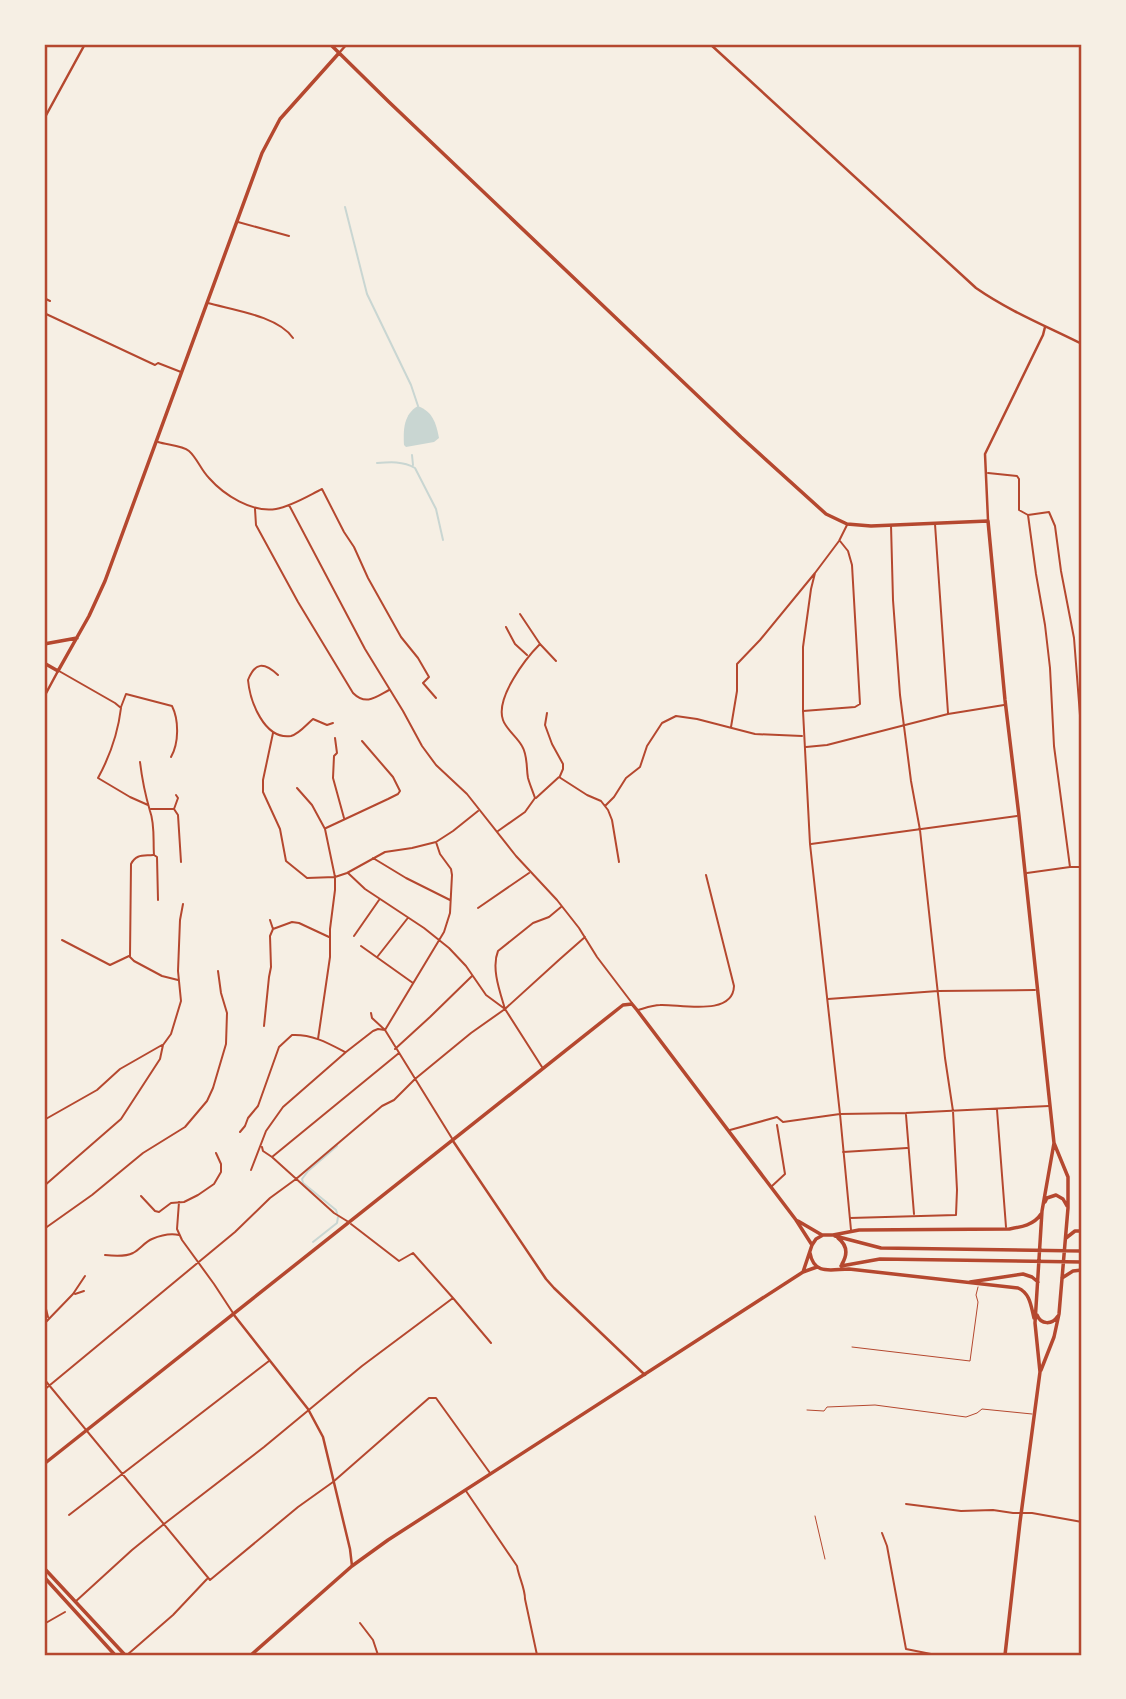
<svg xmlns="http://www.w3.org/2000/svg" width="1126" height="1699" viewBox="0 0 1126 1699" font-family="Inter,sans-serif">
  <style>
    .water { fill: #c9d6d2 }
    .lines { fill: none; stroke-linecap: round; stroke-linejoin: round }
    .stream { stroke: #c9d6d2; stroke-width: 2 }
    .service { stroke: #b5482f; stroke-width: 1 }
    .minor { stroke: #b5482f; stroke-width: 2 }
    .tertiary { stroke: #b5482f; stroke-width: 2.5 }
    .secondary { stroke: #b5482f; stroke-width: 2.5 }
    .primary { stroke: #b5482f; stroke-width: 3.5 }
    .neatline { fill: none; stroke: #b5482f; stroke-width: 2.5 }
  </style>
  <rect width="100%" height="100%" fill="#f6efe4"/>
  <path class="water" d="M418,406C433,412 436,423 439,438L434,442L406,447L404,445C403,429 404,414 418,406Z"/>
  <g class="lines">
    <path class="stream" d="M345,207L367,294L411,385L418,406
      M412,455L413,465
      M377,463C390,462 403,461 415,468L436,509L443,540
      M337,1213L336,1210L303,1183L302,1179L308,1171L337,1146
      M313,1242L337,1223L338,1217"/>
    <path class="service" d="M852,1347L970,1361L978,1302L976,1295L978,1287
      M807,1410L824,1411L827,1407L875,1405L966,1417L977,1413L982,1409L1032,1414
      M815,1516L825,1559"/>
    <path class="minor" d="M238,222L289,236
      M44,298L50,301
      M208,303C233,310 278,316 293,338
      M44,313L155,365L158,363L181,372
      M158,442C167,445 182,445 189,451C197,458 201,470 209,478C224,495 252,513 276,509C292,506 308,496 322,489L344,532L354,547L368,578L401,637L418,658L429,677L423,683L436,698
      M988,473L1017,476L1019,479V510L1028,515L1049,512L1055,526L1061,571L1074,638L1082,741
      M289,505L365,649L403,711L422,746L436,765L467,794L516,856L557,900L579,928L597,957L632,1003
      M255,509L256,525L298,602L353,693C366,706 376,697 389,690
      M1028,515L1036,574L1045,625L1050,668L1054,746L1070,867
      M935,524L948,713
      M847,525L839,541L815,573L811,589L803,647V711L810,844L840,1114L851,1230
      M520,614L540,644L556,661
      M506,627L515,644L527,655
      M59,671L115,703L121,708C118,733 110,756 98,778L130,797L148,805
      M278,675C264,662 255,662 248,680C250,701 264,740 291,736C299,734 307,724 313,719L327,725L333,723
      M121,707L126,694L172,706C179,720 179,743 171,757
      M803,711L855,707L860,704L852,565L848,551L840,541
      M547,713L545,725L552,744L563,764V769L560,776
      M731,727L737,691V664L760,640L815,573
      M273,733L263,780V792L280,829L286,861L307,878L335,877L347,873L385,852L412,848L436,842L453,831L478,811
      M335,738L337,753L334,756L333,778L344,818
      M806,747L827,745L948,714L1004,705
      M140,762C142,779 145,794 150,811C155,824 153,841 154,855L157,857L158,900
      M297,788L312,805L325,829L335,877V890L330,929V957L318,1039
      M176,795L178,798L174,809L178,815L181,862
      M536,798L559,777L587,795L601,801L608,810L612,820L619,862
      M605,806L614,797L626,778L640,767L647,746L662,723L676,716L697,719L755,734L802,736
      M151,809H174
      M326,828L388,799L398,794L400,791L393,777L362,741
      M498,831L525,812L535,798C533,792 530,785 528,778C526,767 528,756 522,746C517,737 506,729 503,720C495,698 526,658 540,644
      M811,844L1017,816
      M373,858L406,878L450,900
      M348,873L365,889L424,928L449,948L466,966L486,995L505,1009L542,1067
      M1027,873L1070,867H1082
      M478,908L529,873
      M273,929L292,922L299,923L329,937
      M354,936L379,900
      M62,940L110,965L129,956
      M361,946L413,983
      M130,956L131,864C136,854 143,856 153,855
      M378,956L407,919
      M130,957L134,961L162,976L178,980
      M828,999L938,991L1035,990
      M505,1009C500,992 491,968 498,951L533,923L549,917L561,907
      M638,1010C645,1008 653,1005 660,1005C680,1004 733,1017 734,986L706,875
      M371,1013L372,1018L385,1030L453,1140
      M264,1026L269,977L271,967L270,936L273,929L270,920
      M395,1049L430,1017L472,976
      M997,1110L1006,1227
      M906,1115L914,1214
      M44,1120L97,1090L120,1069L162,1045
      M730,1130L777,1117L783,1122L840,1114L906,1113L1049,1106
      M240,1132L245,1126L248,1118L258,1106L279,1047L292,1035C312,1034 328,1043 345,1052
      M262,1147L263,1151L272,1157L334,1213L347,1221
      M843,1152L907,1148
      M272,1157L399,1053
      M251,1170L266,1131L283,1107L346,1052L373,1031L378,1029L385,1030L444,932L450,913L452,875L451,869L440,854L436,842
      M44,1186L121,1119L160,1059L163,1045L171,1034L181,1001L178,971L180,920L183,904
      M772,1186L785,1174L777,1125
      M141,1196L155,1211L159,1212L171,1203L184,1202L198,1195L214,1184L221,1172V1164L216,1153
      M179,1202L177,1229L182,1240L214,1284L233,1313
      M850,1218L956,1215L957,1190L953,1111L945,1058L920,830L911,781L900,695L893,600L891,525
      M351,1224L399,1261L413,1253L453,1298L491,1343
      M44,1229L92,1195L143,1153L185,1127L207,1101L213,1088L226,1044L227,1013L221,993L218,971
      M105,1255C114,1256 125,1257 133,1253C140,1249 145,1242 152,1239C159,1236 170,1233 179,1235
      M75,1294L84,1291
      M44,1301L48,1317
      M44,1324L73,1294L85,1276
      M44,1379L210,1580L298,1507L333,1482L429,1398H436L490,1473
      M44,1390L235,1232L270,1198L296,1179L382,1106L394,1100L415,1079L471,1033L505,1009L560,959L585,937
      M466,1491L517,1566C519,1578 525,1588 525,1599L537,1655
      M906,1504L961,1511L993,1510L1013,1513H1032L1082,1522
      M69,1515L269,1361
      M882,1533L887,1546L906,1649L936,1655
      M75,1602L132,1550L164,1524L264,1447L362,1366L453,1298
      M360,1623L373,1640L378,1655
      M44,1624L65,1612
      M127,1655L173,1615L207,1579"/>
    <path class="tertiary" d="M710,44L976,288C1009,311 1046,326 1082,344
      M44,119L85,44
      M988,520L985,454L1043,335L1045,327
      M234,1315L308,1409L323,1437L350,1549L352,1566"/>
    <path class="secondary" d="M339,53L347,44
      M44,697L58,671
      M453,1141L546,1279L554,1288L645,1375"/>
    <path class="primary" d="M330,44L389,102L741,437L826,514L847,524L871,526L988,521L1005,700L1019,816L1054,1143L1042,1211L1035,1323L1040,1372L1020,1522L1005,1655
      M44,644L77,638
      M44,663L58,671L89,616L105,581L262,153L280,119L339,53
      M1045,1202L1047,1198L1056,1195L1063,1199L1067,1206
      M798,1221L822,1235
      M835,1236L881,1248L1082,1251
      M838,1238C847,1245 848,1254 842,1264
      M1066,1238L1075,1231H1082
      M810,1253C814,1276 832,1269 849,1269L1018,1288C1030,1293 1031,1306 1034,1318
      M841,1266L880,1259L1082,1262
      M803,1272L812,1245L816,1239L823,1235H833L859,1230L1009,1229C1021,1227 1034,1225 1041,1214
      M1062,1278L1073,1271L1082,1270
      M970,1282L1023,1274L1032,1277L1038,1282
      M1037,1315C1041,1325 1052,1325 1058,1316
      M1041,1370L1054,1337L1059,1314L1068,1208V1177L1054,1143
      M44,1464L623,1005L632,1004L637,1010L796,1220L812,1245
      M44,1568L125,1655
      M44,1577L115,1655
      M251,1655L352,1566L388,1540L803,1272L817,1267"/>
  </g>
  <rect width="1126" height="1699" fill="none" stroke="#f6efe4" stroke-width="91"/>
  <rect x="46" y="46" width="1034" height="1608" class="neatline"/>
</svg>
